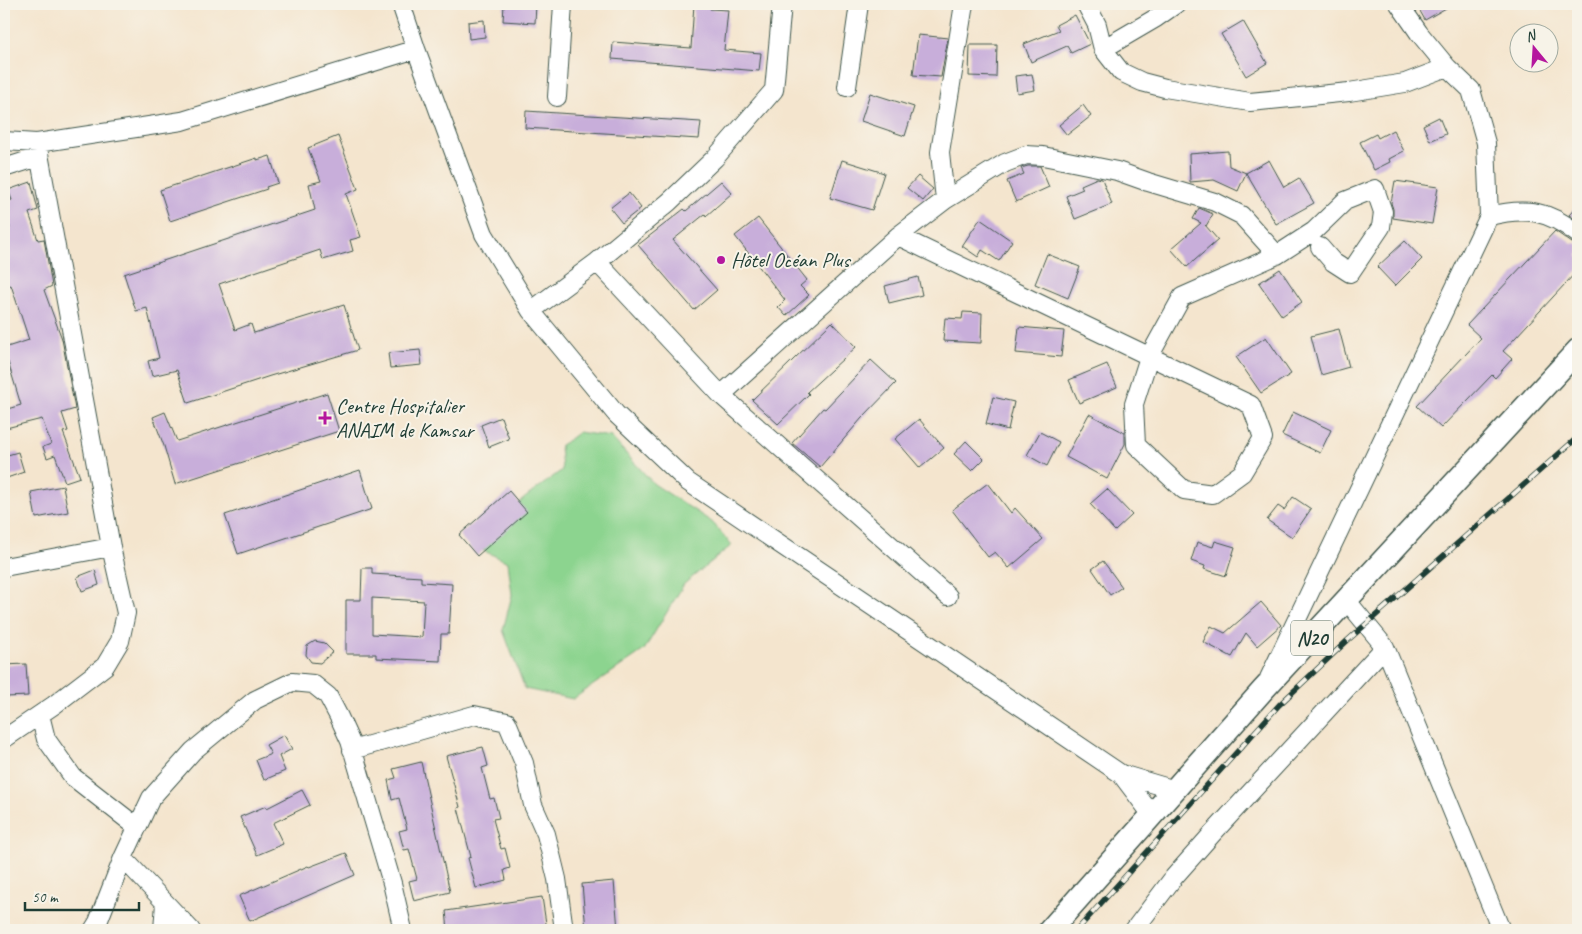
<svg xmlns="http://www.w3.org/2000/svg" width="1582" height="934" viewBox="0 0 1582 934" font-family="Caveat,sans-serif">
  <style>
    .green { fill: #8cd48f; stroke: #568862 }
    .building { fill: #c8aeda; fill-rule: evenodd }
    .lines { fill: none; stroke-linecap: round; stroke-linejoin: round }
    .minor-casing { stroke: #3f564b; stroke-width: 20 }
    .major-casing { stroke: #3f564b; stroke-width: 25 }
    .minor { stroke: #fff; stroke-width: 18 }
    .major { stroke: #fff; stroke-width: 22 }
    .rail-casing { stroke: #1f3d34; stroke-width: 5.5 }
    .rail { stroke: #f7f3e8; stroke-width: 4; stroke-dasharray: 11; stroke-linecap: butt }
    .poi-dot { fill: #b5179e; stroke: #f7f3e8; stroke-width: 2 }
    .labels { text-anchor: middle; stroke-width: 4; stroke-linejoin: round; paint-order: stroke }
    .shield { fill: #f7f3e8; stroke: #60746a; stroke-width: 1 }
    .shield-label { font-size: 20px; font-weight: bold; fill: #1f3d34 }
    .poi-label { font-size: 21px; fill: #1f3d34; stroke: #f7f3e8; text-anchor: start }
  </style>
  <rect width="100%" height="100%" fill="#f7f3e8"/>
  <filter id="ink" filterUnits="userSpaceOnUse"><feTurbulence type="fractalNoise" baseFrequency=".02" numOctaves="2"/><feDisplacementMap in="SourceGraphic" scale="10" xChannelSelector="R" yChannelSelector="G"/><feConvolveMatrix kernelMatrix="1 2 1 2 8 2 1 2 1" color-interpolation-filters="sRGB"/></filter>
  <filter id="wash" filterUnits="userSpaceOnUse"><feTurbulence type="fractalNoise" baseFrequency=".0096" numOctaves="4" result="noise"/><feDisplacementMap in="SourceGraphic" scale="20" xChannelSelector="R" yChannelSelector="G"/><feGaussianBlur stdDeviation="1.12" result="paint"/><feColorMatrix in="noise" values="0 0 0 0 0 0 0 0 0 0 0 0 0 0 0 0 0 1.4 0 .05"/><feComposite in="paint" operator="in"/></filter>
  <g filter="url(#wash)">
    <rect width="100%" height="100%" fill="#f4e5ce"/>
    <path class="green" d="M579,432L611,437L654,484L712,522L732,545L684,584L644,650L573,699L525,689L503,630L512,595L508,562L482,550V534L526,497L562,470L560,446Z"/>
    <g id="blocks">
      <path class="building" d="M504,4H536L535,23L503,21Z
        M694,4H711L710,9L728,10L724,50L761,53L759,71L612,59L613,42L691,48Z
        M1416,4H1453L1425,20Z
        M1075,15L1090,44L1071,53L1067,46L1031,62L1024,44L1059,30L1056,25Z
        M484,20L485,37L469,39L468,22Z
        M1243,21L1267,63L1246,76L1221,34Z
        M918,35L948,38L941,77L913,75Z
        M970,45H997L996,77L969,76Z
        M1032,74L1035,90L1017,93L1015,76Z
        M870,93L914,107L905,136L861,121Z
        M1083,105L1091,116L1067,135L1059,125Z
        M526,111L701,122L699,139L525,128Z
        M1439,117L1446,134L1430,141L1423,125Z
        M1393,130L1404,151L1389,159L1390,162L1374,170L1360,142L1376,134L1378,138Z
        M338,136L358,189L346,194L361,237L350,240L353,251L323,260L320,250L219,284L235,330L251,324L254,333L344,305L358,350L270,376L188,403L177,370L152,376L148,361L159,358L147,308L136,311L124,274L315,210L309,184L321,181L308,148Z
        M1228,151L1229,166L1246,173L1238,191L1214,180L1190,182L1189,154Z
        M270,156L278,183L266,187L267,189L170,221L160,190L257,158V160Z
        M842,160L884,173L872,210L830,198Z
        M1269,160L1284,187L1299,178L1314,203L1276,224L1246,173Z
        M1028,166H1040L1049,187L1016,202L1007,181L1024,174L1021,168Z
        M918,176L933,189L923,201L907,188Z
        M1097,178L1102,179L1112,204L1075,219L1066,196L1083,189L1081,185Z
        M721,181L732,193L706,216L705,214L673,240L717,290L694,310L638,245L684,209L686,211Z
        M1395,181L1438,187L1432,224L1393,218V209L1391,203Z
        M31,182L38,210L29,213L38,240L44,239L52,286L44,290L62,339L75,409L62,413L68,431L63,432L80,477L65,482L55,455L47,458L43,447L51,444L42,419L6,428L4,421V410L21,405L8,362L4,363V348L29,340L11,285L4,287V230L10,228L4,202L12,200L8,190Z
        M629,193L641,208L622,223L610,208Z
        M1578,205V221L1569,215Z
        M1199,208L1213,214L1206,226L1205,225L1218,240L1187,267L1171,249L1201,223L1193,219Z
        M758,218L807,280L800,286L809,295L786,316L778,307L785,300L735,236Z
        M980,219L1012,241L999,261L982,250L978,257L962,246Z
        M1555,231L1572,243L1578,244V270L1503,351L1512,359L1495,378L1492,375L1441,428L1417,406L1481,338L1467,325Z
        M1405,241L1422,259L1395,286L1377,267Z
        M1047,254L1080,267L1068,298L1035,284Z
        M1280,269L1302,302L1282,316L1259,283Z
        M918,277L922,295L889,303L885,286Z
        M963,312L982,313L981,343L943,341L945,318L962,319Z
        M832,322L856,347L807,392L809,394L778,424L752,400Z
        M1019,327L1064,331L1061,357L1016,353Z
        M1339,329L1349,367L1321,375L1311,336Z
        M1266,337L1291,374L1261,393L1236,357Z
        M420,350L422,365L390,368L388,353Z
        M871,360L896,383L862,418L820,467L792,443L823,408L825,409Z
        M1107,364L1117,387L1079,403L1069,380Z
        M327,393L339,431L175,484L164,446L153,417L165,412L177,441Z
        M993,397L1014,402L1008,430L986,424Z
        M1293,412L1331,430L1320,453L1282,435Z
        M1089,414L1125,433V444L1107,479L1066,457Z
        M501,417L509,439L489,447L481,425Z
        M919,419L944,448L920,468L895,439Z
        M1040,432L1059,442L1047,466L1027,455Z
        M966,441L984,459L972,471L954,454Z
        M18,452L24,472L4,479V456Z
        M360,470L372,509L238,554L225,515Z
        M988,483L1011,513L1015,508L1043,539L1009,568L995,552L988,557L952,510Z
        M63,486L68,512L36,518L31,492Z
        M1107,489L1132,515L1115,531L1090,504Z
        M509,491L527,512L477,556L459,535Z
        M1293,497L1311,509L1292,537L1267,520L1278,506L1284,510Z
        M1215,541L1235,547L1226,576L1204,569L1205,566L1191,561L1197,542L1213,547Z
        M1103,561L1122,587L1110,595L1092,569Z
        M362,568H372V574L421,577V582L452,584L449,634H441L440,661L376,658V654H346V600H361ZM372,598L424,601L422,637L372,634Z
        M95,570L99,585L82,591L77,577Z
        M1261,602L1281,625L1257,646L1246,633L1232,657L1203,642L1211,626L1225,633Z
        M315,641L324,643L333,652L320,663L311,662L306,655L307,646Z
        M26,664L28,696L6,697L4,665Z
        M284,735L292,749L279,756L285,771L264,780L256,760L271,754L266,745Z
        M483,747L488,766L482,768L490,799L494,798L499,818L493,819L501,849L505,848L510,868L504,870L506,880L476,888L468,858L471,857L458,808L460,807L446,756Z
        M421,762L450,892L414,901L409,881L417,879L409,849L404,850L399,831L407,829L399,798L392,800L388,780L396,778L393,769Z
        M302,790L310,805L273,823L283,844L257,855L240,817L266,806L267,808Z
        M346,853L355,875L250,921L239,896L308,866L309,867Z
        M614,881L618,930H586L582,884Z
        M542,897L547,930H448L446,911Z"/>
    </g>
  </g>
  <g filter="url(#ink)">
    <use href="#blocks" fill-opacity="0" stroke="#3f564b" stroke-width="1"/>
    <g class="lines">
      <defs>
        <path id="minor" d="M401,4L416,49L484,234L531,311L616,414L688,482L1121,774L1175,790
          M1086,4L1097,25L1103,49L1121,72L1142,82L1165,88L1250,102L1349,92L1405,83L1447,67
          M1103,49L1156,18L1176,4
          M847,87L859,4
          M557,97L563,4
          M4,141L37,143L182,121L416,49
          M4,168L39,157
          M945,200L940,152L964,4
          M1489,216C1525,207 1548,210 1578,234
          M898,236L1251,405L1263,438L1242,473L1213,494L1184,490L1136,445L1134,404L1149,357L1182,297L1277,255L1314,231L1345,201L1375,189L1383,212L1381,227L1350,273L1333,262L1320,247
          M597,262L721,395L948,596
          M531,311L597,262L669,202L715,158L774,90L782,4
          M721,395L898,236L945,200L1005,163L1026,155L1043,156L1117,171L1148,182L1215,202L1241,215L1277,255
          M4,567L111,547
          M1347,601L1385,647L1501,930
          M1269,678L1489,216L1486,143L1471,90L1447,67L1419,33L1399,4
          M40,715L46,739L73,777L137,827
          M4,739L54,705L105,666L120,641L126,613L111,547L37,143
          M352,750L474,715L507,722L524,763L533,805L546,834L557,879L564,930
          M1121,774L1152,815
          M123,858L191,930
          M93,930L98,922L123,858L151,798L193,751L255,700L292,682L313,684L328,696L339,717L350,741L392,883L403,930
          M163,930L165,903
          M1134,930L1174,877L1213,833L1385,647"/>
        <path id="major" d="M1050,930L1263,690L1578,350"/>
      </defs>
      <use href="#minor" class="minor-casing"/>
      <use href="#major" class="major-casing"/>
      <use href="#minor" class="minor"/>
      <use href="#major" class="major"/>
      <defs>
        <path id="rail" d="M1077,930L1279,705L1348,640L1578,437"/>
      </defs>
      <use href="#rail" class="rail-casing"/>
      <use href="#rail" class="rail"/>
    </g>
  </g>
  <g class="poi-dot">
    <circle cx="721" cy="260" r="5"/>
    <path d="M322.5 410.5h5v5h5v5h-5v5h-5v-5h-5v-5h5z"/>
  </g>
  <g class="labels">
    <rect class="shield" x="1291" y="620.5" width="42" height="35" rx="4"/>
    <g class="shield-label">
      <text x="1312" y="645">N20</text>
    </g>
    <g class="poi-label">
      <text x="731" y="267">Hôtel Océan Plus</text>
      <text x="336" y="413">Centre Hospitalier<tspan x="336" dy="24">ANAIM de Kamsar</tspan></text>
    </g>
  </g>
  <rect width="1582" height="934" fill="none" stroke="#f7f3e8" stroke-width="20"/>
  <g transform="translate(1534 48) rotate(342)"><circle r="24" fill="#f7f3e8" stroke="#a1aaa0"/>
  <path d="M0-4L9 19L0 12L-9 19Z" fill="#b5179e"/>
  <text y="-8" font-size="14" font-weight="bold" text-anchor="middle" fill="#1f3d34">N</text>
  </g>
  <path d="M25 902v8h114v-8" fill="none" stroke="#1f3d34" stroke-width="2.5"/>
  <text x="32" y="902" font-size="15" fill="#1f3d34" stroke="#f7f3e8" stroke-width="4" paint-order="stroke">50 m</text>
</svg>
